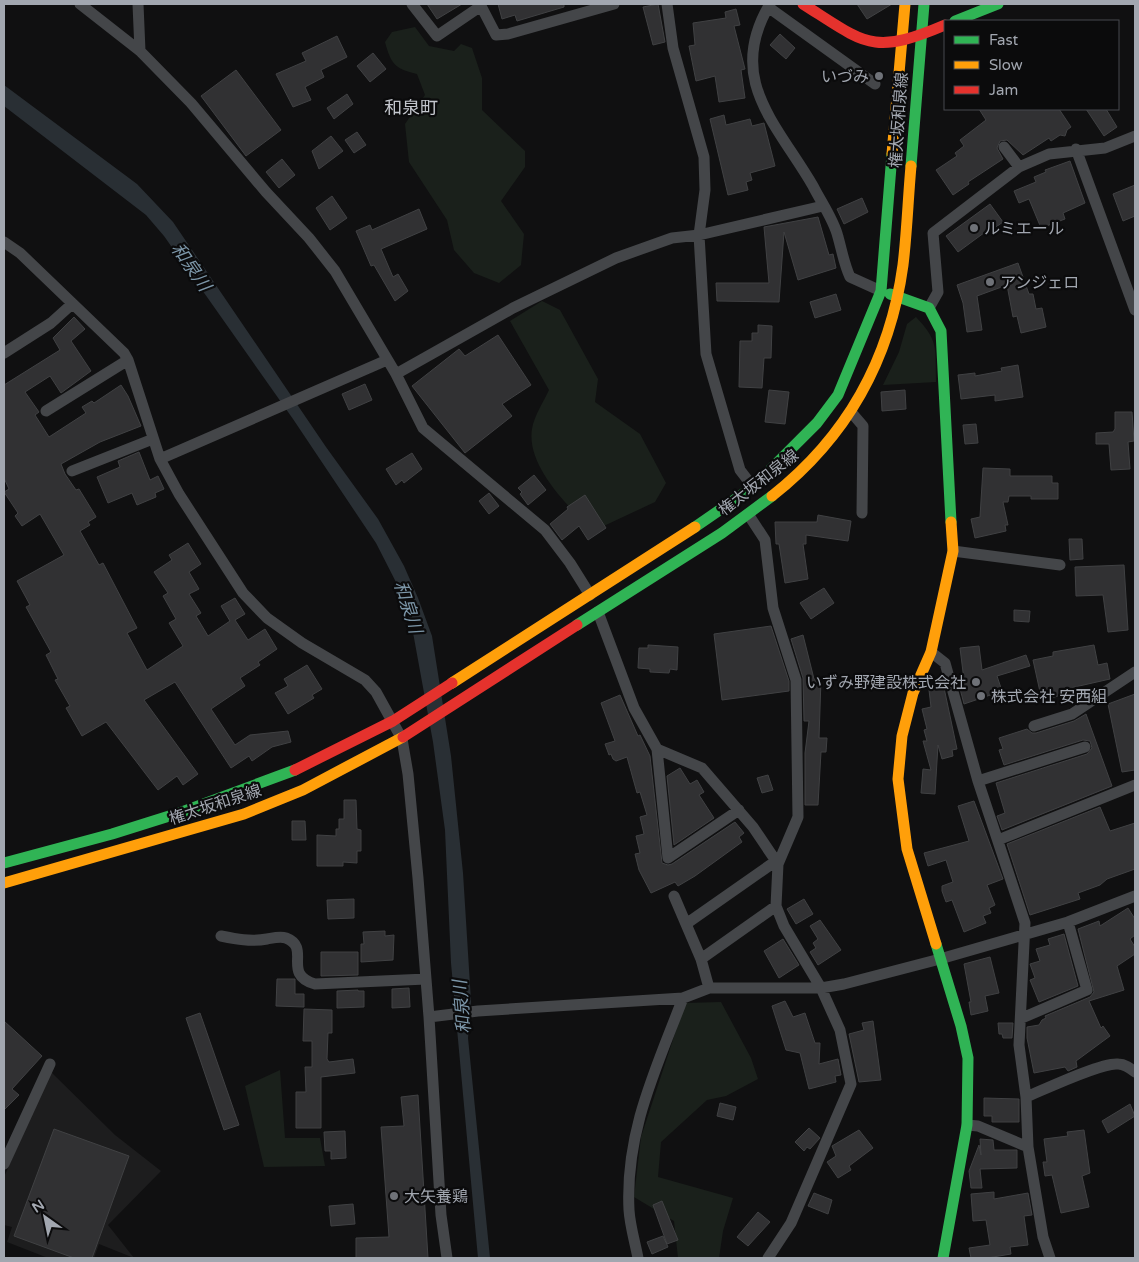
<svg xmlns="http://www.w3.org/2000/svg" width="1139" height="1262" viewBox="0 0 1139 1262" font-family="'Varela Round','Noto Sans JP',sans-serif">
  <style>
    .built { fill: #1d1d1e }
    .green { fill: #1a201b }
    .water { fill: #292f34 }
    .building { fill: #313133; stroke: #404143 }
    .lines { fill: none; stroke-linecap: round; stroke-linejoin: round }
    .street { stroke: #444649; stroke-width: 11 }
    .fast { stroke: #30b455; stroke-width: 11 }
    .slow { stroke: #ff9f0a; stroke-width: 11 }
    .jam { stroke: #e5322d; stroke-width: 11 }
    .poi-dot { fill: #6f7278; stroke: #0b0b0c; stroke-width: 2 }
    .labels { text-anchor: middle; stroke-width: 4.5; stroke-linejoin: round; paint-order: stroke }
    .poi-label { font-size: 16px; fill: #a2a7b0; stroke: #0b0b0c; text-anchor: start }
    .street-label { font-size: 16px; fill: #a2a7b0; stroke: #0b0b0c }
    .neighbourhood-label { font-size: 18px; fill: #c3c6cd; stroke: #0b0b0c }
    .water-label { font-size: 18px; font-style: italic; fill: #7c96a8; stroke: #0b0b0c }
  </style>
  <rect width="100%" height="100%" fill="#101011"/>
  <path class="built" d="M51,1072L115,1135L161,1171L108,1225L134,1258L99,1244L94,1258H48L7,1242L12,1227L4,1225V1177Z"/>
  <path class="green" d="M415,27L429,46L454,51L461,44L472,48L482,78V110L525,151V167L501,201L524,234L521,265L499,283L474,273L454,250L447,220L409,162L405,124L425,95L417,74C395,69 391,64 385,42L392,32Z
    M542,301L560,310L598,379L595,402L640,434L666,483L655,502L593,531C569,507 526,466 532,429C534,416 544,401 549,390L510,321Z
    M916,317C940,342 935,350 936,382L883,385L899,352L907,324Z
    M721,1002L751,1058L758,1079L726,1096L707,1100L661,1142L658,1177L733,1198L723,1231L719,1258H678L674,1221L634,1197L641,1137L685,1003Z
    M280,1070L285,1138H320L325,1166L264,1167L245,1086Z"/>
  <path class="water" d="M4,85L137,184L173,222L326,447L378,519L404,566L418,598L432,636L451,756L463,873L471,1001L468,1038L490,1258H478L451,963L445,830L433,742L412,627L399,588L376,543L293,419L164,236L146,215L4,106Z"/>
  <path class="building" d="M427,4H462L437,19Z
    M498,4H564V7L517,21L515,15L502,19Z
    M658,4L665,42L653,45L643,7Z
    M857,4H892L867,19Z
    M736,9L740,25L734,26L745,69L741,70L745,98L719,102L715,76L696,81L689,46L695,45L693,23L726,18L725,12Z
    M780,34L795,48L786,59L770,45Z
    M337,36L347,57L321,70L324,77L305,87L311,100L293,107L276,74L306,61L302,53Z
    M373,53L386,69L370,82L357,66Z
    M236,70L281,130L246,156L201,96Z
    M347,94L353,104L334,119L327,108Z
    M979,109H1059L1071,127L1067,130L1065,136L1060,135L1051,141L1049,138L1023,155L1007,140L1000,141L997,148L1003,159L968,182L969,184L953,195L936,170L957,156L955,153L964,146L960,140L986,120Z
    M1086,109H1106L1117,127L1104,136Z
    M724,115L726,125L750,119L752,126L764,123L775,166L750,173L752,180L746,182L748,190L728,195L710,119Z
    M357,132L366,145L354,153L345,140Z
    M331,136L343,151L319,169L312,151Z
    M282,159L295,175L279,188L266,172Z
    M1070,161L1085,203L1063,213L1065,219L1041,228L1029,199L1019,203L1014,191L1036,182L1034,177L1046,172L1045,170Z
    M1135,185V216L1123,221L1113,194Z
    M332,196L347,218L330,230L316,208Z
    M862,198L868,212L844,224L837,209Z
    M990,204L1003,222L993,229L992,227L958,252L946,236Z
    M419,209L427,229L381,249L393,277L398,274L408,291L395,301L374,265L371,266L356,231L370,225L372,230Z
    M818,217L829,255L833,254L836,268L798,280L784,232L779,302L717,301L716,283H769L764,227Z
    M1018,263L1029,294H1033L1036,309L1042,308L1046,327L1021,333L1017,316L1013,317L1007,285L977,296L982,330L967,332L963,303L957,285Z
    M836,294L841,310L815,318L810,302Z
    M74,317L85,329L71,341L91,371L61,393L50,376L25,392L39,412L35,415L49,437L86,413L82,407L92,401L94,403L121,385L128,396L141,426L100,442L61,464L65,474L76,490L79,489L95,515L96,517L88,522L90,525L80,531L99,565L103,563L137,628L127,633L147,670L183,646L169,623L176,619L163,596L168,593L154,572L172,560L169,555L188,543L201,564L189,572L199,589L189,594L201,613L196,616L208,636L230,621L221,606L235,598L245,614L235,620L248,640L265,629L277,649L258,662L260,665L240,678L245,686L211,709L235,745L250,735L288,731L291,742L272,747L252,761L249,756L231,768L175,682L144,700L198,774L183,785L177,776L158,790L106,722L82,736L66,708L70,706L55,680L58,679L46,655L51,652L26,607L30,605L17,581L64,555L40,514L22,526L15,516L18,513L4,492L9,489L4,478V385L60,350L53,338Z
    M758,325L772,326L771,358H764L762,388L739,387L740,341H752V333H758Z
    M498,335L531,385L502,404L512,416L465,453L412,386L459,349L465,356Z
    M1018,365L1023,397L995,401V395L961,399L958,375L975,373V376L1002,371L1001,368Z
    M365,384L372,400L349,410L342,394Z
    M769,390L789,392L785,424L765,422Z
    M905,390L906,409L882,411L881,392Z
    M1115,412H1132L1134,441L1128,442L1130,469L1111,470L1109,444H1096V433L1113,432L1115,429Z
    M976,424L978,443L965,444L963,425Z
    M139,452L150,480L158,476L164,489L155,493L156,497L137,505L132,493L108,503L97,477L120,467L118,461Z
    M412,453L422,469L404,483L402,480L396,485L386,469Z
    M983,468L1010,469V476H1052V483H1058V499H1031V496H1009L1008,502H1003L1008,525H1005L1006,531L975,538L971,519L980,517Z
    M534,475L546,490L528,505L520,494L522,492L518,488Z
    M489,493L499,506L489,514L479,501Z
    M585,495L606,528L588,540L579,526L562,540L550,524L568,509L567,507Z
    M818,515L851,521L848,541L806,535V544H803L808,579L785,583L779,544H776L775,522H817Z
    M1069,539H1082L1083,559L1070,560Z
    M1124,565L1128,630L1108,632L1103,595L1076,596L1075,567Z
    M824,588L834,603L811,619L800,603Z
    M1014,610L1030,611L1029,622L1014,621Z
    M771,626L789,681V691L722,700L714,634Z
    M803,635L814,679H821L819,738H827L826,752H821L818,805H805V753L809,721H804L803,678L791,639Z
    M648,645L678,647L677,670L670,669L669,673L650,672V669L638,668L639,648H648Z
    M1094,645L1098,665L1107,663L1110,679L1066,689L1067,693L1042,701L1033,660L1053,656V652Z
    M979,646L982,670L1026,655L1030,666L997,676L1002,691L964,704L958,681L964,680L960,648Z
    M307,665L322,689L312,695L314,698L288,714L275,693L288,686L284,679Z
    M943,683L957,749L952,750L953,756L942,759L938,745L935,794L921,793L923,769L931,770L923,741H927L924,730L927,729L922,709L931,707L929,690H931V684Z
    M1135,694V770L1122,772L1108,704Z
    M620,695L638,736L640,735L650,756L662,863L668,865L672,864L735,822L744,833L739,837L742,842L695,876L678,886L675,882L651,893L639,870L635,854L640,853L636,836L644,834L640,817L647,815L640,792L637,793L627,757L616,761L613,759L611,754L609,755L605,744L615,741L601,703Z
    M1086,714L1112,786L1002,830L997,816L1005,813L996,783L1087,754L1092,748L1090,741L1083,740L1004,765L999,750L1003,749L999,738L1027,729L1032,733H1036L1074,721Z
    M680,768L690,784L697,780L704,792L699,795L714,818L674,845L667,776Z
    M768,775L773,790L762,793L757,778Z
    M344,800H356L357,829L361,830V851H357V863L343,862V866H317V835L336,836V829H339V819H344Z
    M974,801L1003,879L987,885L995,905L989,908L991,913L983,916L986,923L964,932L952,900L946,902L942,891V886L953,882L946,860L928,866L924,853L969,841L958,806Z
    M1100,807L1110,831L1135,823V869L1107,879L1100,885L1078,893L1080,899L1030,915L1007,844Z
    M292,821H305L306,840H292Z
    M354,899V918L328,919L327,900Z
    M804,899L813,914L796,924L787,909Z
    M1128,908L1135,919V935L1130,939L1135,947V954L1117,966L1124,990L1089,1001L1101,1028L1103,1026L1110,1036L1076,1061L1077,1067L1068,1071L1065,1067L1034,1073L1027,1038V1027L1039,1025L1042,1020L1046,1018L1045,1016L1090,997L1094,992L1078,929L1099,921L1100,926Z
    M820,920L841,950L818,965L810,952L816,948L813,943L818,939L810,926Z
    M385,931V936L394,935L393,960L361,962V944H364L363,932Z
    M1064,934L1078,986L1039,1002L1030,980L1035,978L1030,964L1040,961L1036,949L1050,945L1048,939Z
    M783,939L799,965L779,978L764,951Z
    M321,952H358V975L321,976Z
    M990,957L999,993L985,996L988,1011L971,1015L969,1002H971L964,964Z
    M277,979H295V994H304V1007L276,1006Z
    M409,988L410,1007L392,1008V989Z
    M358,990V991H364V1007L337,1008V991Z
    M785,1001L793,1017L805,1013L815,1043H820L819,1064L838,1059L841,1075L835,1076L836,1082L809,1089L800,1053L786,1050L772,1006Z
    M304,1009L332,1010V1033H328L327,1059L329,1062L353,1059L355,1073L321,1077V1128H296V1092H306L305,1067H312V1041H303Z
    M200,1013L239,1125L224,1130L186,1018Z
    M4,1021L42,1056L12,1089L19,1095L4,1110Z
    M873,1021L881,1080L859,1082L849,1034L864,1030L862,1023Z
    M998,1023H1013L1012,1038H1003L1002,1034H999Z
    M418,1095L428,1258H356V1238L389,1237L381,1127L404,1126L401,1097Z
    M984,1098L1019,1099V1122H992V1116H984Z
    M720,1103L736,1107L733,1120L717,1116Z
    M1130,1104L1135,1116L1108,1133L1102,1121Z
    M809,1128L820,1138L810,1149L807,1147L804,1151L795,1142Z
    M54,1129L129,1156L92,1258H74L14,1236Z
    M859,1130L873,1148L849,1166L851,1170L838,1178L827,1162L836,1156L832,1146Z
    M1084,1130L1090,1173L1082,1176L1089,1207L1061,1213L1052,1175L1045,1176L1043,1162H1047L1044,1139L1068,1136L1067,1132Z
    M345,1131L346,1158L331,1159V1151H325L324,1132Z
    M980,1139L993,1140L994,1150H1017V1168L980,1169L982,1188H971L969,1171L979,1145L981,1155Z
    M994,1192V1199L1028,1193L1032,1215L1024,1216L1028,1245L1010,1247L1011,1254L987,1258H971L969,1248L990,1245L986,1220L973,1221L971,1194Z
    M814,1193L832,1200L828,1214L808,1206Z
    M662,1201L678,1240L667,1244L653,1205Z
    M353,1204L355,1224L331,1226L329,1206Z
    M758,1212L770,1222L748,1246L737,1237Z
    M663,1236L668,1247L652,1254L647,1242Z"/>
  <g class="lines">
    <path class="street" d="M80,4L140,51L191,103L266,192L309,238L335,271L396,374L423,428L545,530L570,563L590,595
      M138,4L140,51
      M412,4L437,36L481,6L496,35L508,34L614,4
      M667,4L673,48L704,157L705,190L699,235L706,354L740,470L753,487
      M770,4C725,79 777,124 813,186C821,202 834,220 838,237C842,251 844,264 850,277L881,291
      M768,7L875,84
      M1004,147L1019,167
      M1076,149L1135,310
      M4,242L20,253L124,353L128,360L160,459L179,494L243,593L267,618L302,643L365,680L376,692L402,739L408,774L418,878L429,1017L441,1215L447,1258
      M929,308L938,292L933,233L1019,167L1049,154L1105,148L1135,136
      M4,353L51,323L72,304
      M396,374L513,308L616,258L672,238L699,235L823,206
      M46,411L128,360
      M851,412L863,426L862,513
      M160,459L387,360
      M72,471L153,439
      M748,514L765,540L773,608L796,680L798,817L778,864
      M953,551L1060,565
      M598,612L634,708L657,749L702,768L753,827L778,864L776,906L784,926L821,988L840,1030L851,1084L791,1223L768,1258
      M931,652L945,663L978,781L1025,923L1019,1045L1026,1097L1028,1147L1043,1237L1050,1258
      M1034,726L1072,714L1135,672
      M657,749L668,858L739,810
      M978,781L1085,747
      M998,840L1135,785
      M674,896L701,959L709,988
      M686,924L776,861
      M221,936C236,939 251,942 267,939C273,938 280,936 286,938C312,948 281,974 315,984L426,979
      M701,959L776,906
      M429,1017L478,1011L683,998L709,988H821L844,984L940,959L1068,922L1135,896
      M1022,1018L1087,990L1068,922
      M1026,1097C1043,1090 1102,1062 1118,1064C1125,1064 1130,1068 1135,1072
      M967,1125L978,1126L1028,1147
      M4,1164L50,1064
      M638,1258C635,1242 630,1226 629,1210C625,1132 656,1069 683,998"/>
    <path class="fast" d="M955,21L998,4
      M911,166L924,4
      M890,294L929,308L941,331L951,522
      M695,527L753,487L817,423L838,395L881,291L892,154
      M577,625L722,533L772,496
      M4,863L112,834L182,812L295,770
      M936,944L961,1026L968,1058L967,1125L943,1258"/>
    <path class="slow" d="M892,154L905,4
      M772,496C847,437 890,360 903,265C907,232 908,199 911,166
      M452,683L695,527
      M4,883L244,814L303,790L403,737
      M936,944L907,849L898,779L902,736L913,693L931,652L953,551L951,522"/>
    <path class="jam" d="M803,4C866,44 872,56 945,25
      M403,737L577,625
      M295,770L393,721L452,683"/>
  </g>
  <g class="poi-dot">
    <circle cx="879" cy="76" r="5"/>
    <circle cx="974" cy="228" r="5"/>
    <circle cx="990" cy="282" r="5"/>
    <circle cx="976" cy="682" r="5"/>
    <circle cx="981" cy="696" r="5"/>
    <circle cx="394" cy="1196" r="5"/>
  </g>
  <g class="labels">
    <g class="poi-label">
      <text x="869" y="82" text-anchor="end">いづみ</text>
      <text x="984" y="234">ルミエール</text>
      <text x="1000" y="288">アンジェロ</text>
      <text x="966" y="688" text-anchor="end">いずみ野建設株式会社</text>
      <text x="991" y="702">株式会社 安西組</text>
      <text x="404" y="1202">大矢養鶏</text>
    </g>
    <g class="street-label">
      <text transform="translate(898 120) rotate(-86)" y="6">権太坂和泉線</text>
      <text transform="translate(758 482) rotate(-38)" y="6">権太坂和泉線</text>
      <text transform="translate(215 804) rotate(-18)" y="6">権太坂和泉線</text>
    </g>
    <g class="neighbourhood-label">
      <text x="411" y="114">和泉町</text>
    </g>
    <g class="water-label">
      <text transform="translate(191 267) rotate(55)" y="6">和泉川</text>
      <text transform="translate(408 607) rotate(72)" y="6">和泉川</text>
      <text transform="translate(462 1007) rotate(-95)" y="6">和泉川</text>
    </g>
  </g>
  <rect width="1139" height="1262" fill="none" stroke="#a2a7b0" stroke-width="10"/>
  <rect x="944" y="20" width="175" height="90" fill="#0b0b0c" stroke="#47494e"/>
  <rect x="954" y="36" width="25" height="8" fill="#30b455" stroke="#47494e"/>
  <text x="989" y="45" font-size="15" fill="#a2a7b0">Fast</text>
  <rect x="954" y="61" width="25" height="8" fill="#ff9f0a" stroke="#47494e"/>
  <text x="989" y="70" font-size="15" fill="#a2a7b0">Slow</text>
  <rect x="954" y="86" width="25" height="8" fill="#e5322d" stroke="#47494e"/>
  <text x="989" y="95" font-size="15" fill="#a2a7b0">Jam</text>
  <g transform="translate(45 1217) rotate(327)" stroke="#0b0b0c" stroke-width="4" paint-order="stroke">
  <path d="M0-4L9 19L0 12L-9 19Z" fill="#a2a7b0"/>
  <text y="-8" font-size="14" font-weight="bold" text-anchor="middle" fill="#a2a7b0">N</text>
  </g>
</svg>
